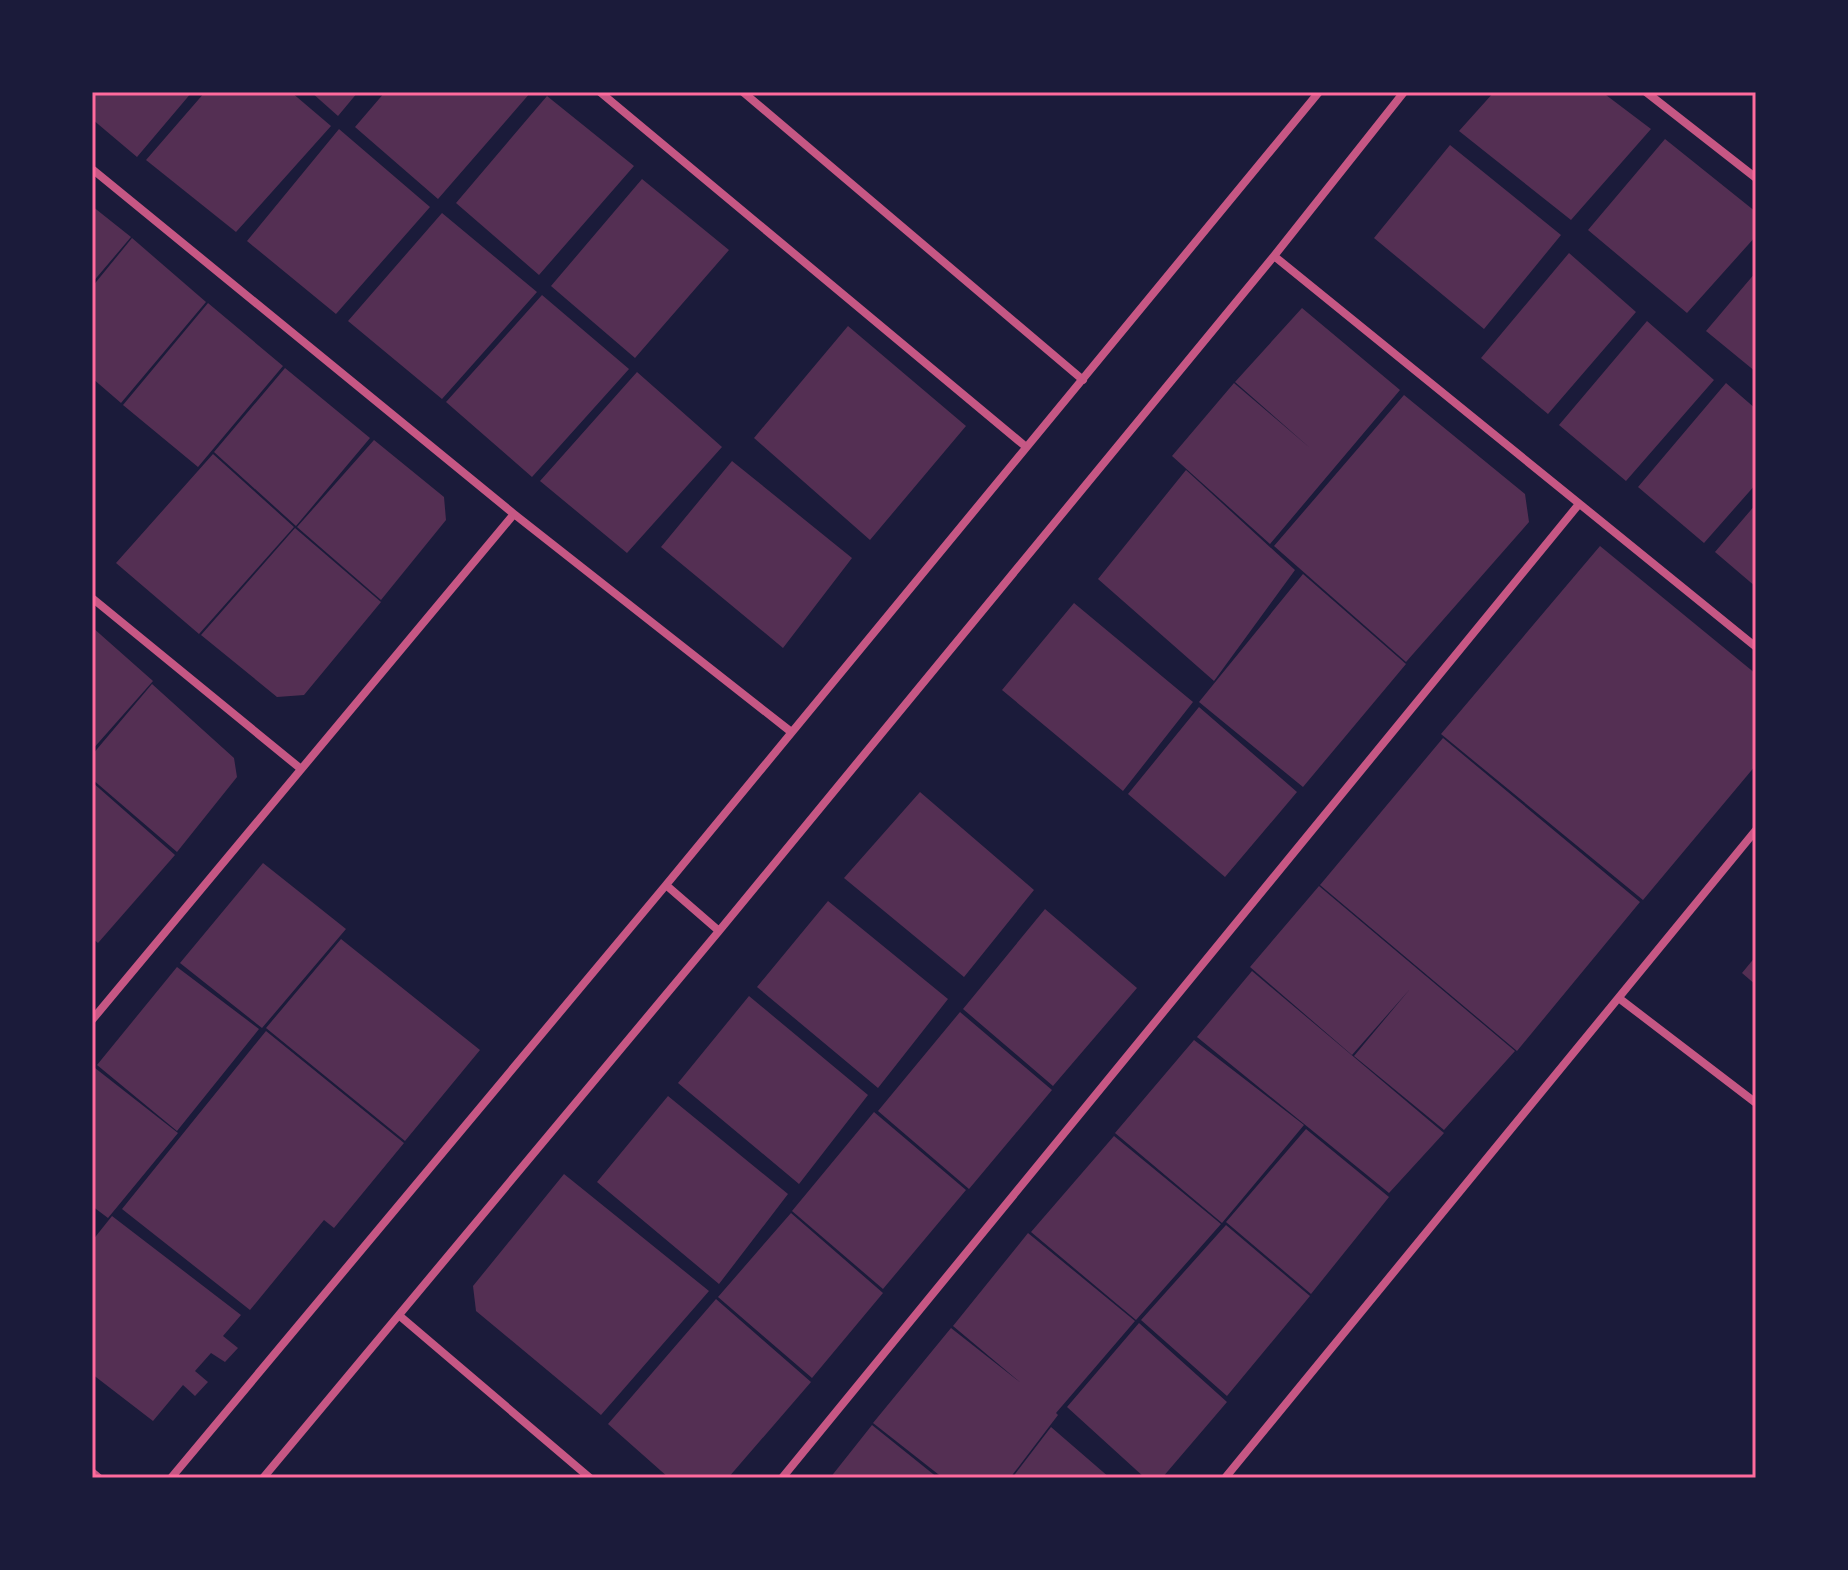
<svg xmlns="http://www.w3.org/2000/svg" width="1848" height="1570" viewBox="0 0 1848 1570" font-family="'DejaVu Sans',sans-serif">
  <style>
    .building { fill: #542f53 }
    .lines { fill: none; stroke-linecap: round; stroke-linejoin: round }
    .minor { stroke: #c65784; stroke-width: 8 }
    .neatline { fill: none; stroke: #ff6b9d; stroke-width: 3 }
  </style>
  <rect width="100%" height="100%" fill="#1b1b3a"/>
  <path class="building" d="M92,92H192L137,157L92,119Z
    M205,92H291L331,126L236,232L146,160Z
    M311,92H358L338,116Z
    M385,92H531L438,199L355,127Z
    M1494,92H1602L1651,129L1571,220L1459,131Z
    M547,96L634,166L539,275L456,203Z
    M339,129L430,207L336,314L247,241Z
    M1665,139L1756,212V236L1687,313L1588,230Z
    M1450,145L1561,235L1484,329L1374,238Z
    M642,179L729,250L635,358L551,286Z
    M92,206L131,237L92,283Z
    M442,213L537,292L442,399L348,321Z
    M132,238L206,302L121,403L92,378V287Z
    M1569,253L1636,312L1548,414L1481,358Z
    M1756,272V372L1706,331Z
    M542,295L629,369L532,477L446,402Z
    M208,303L283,366L198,467L123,405Z
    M1302,308L1400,390L1270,544L1172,456L1234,383L1310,448L1235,382Z
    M1647,321L1714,380L1626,481L1559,425Z
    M848,326L966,426L870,540L754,438Z
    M285,368L370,438L296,526L214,452Z
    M637,372L722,447L627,553L540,481Z
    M1726,383L1756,409V484L1704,543L1638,487Z
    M1404,395L1525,494L1529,522L1406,662L1274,546Z
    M374,440L444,497L446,520L381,600L297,527Z
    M213,454L294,527L199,634L116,563Z
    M732,461L852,558L783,648L661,547Z
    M1186,470L1295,570L1214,681L1098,579Z
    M1756,504V587L1715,552Z
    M295,528L381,602L304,695L277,697L201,635Z
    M1600,546L1756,674V765L1643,900L1441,734Z
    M1303,574L1406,664L1303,787L1199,702Z
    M1074,603L1193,702L1123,791L1002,690Z
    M92,627L153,681L92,750Z
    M152,684L234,758L237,777L177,852L92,779V755Z
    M1199,707L1297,792L1225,877L1128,794Z
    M1443,738L1640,902L1517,1051L1320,885Z
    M92,782L175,855L98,943L92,938Z
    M920,792L1034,890L964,977L844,878Z
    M263,863L346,929L262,1028L180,963Z
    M1319,886L1515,1051L1444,1130L1354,1056L1410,989L1352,1055L1250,967Z
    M828,901L948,999L878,1088L757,987Z
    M1045,909L1137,988L1053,1086L963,1009Z
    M341,939L480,1050L405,1141L266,1028Z
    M1756,956V985L1742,973Z
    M177,967L259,1029L177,1131L97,1065Z
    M1252,971L1444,1133L1389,1193L1197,1037Z
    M749,996L868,1095L799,1184L678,1083Z
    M960,1012L1052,1090L969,1189L878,1111Z
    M266,1031L404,1143L334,1228L324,1220L250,1310L122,1209Z
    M1194,1040L1304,1125L1222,1223L1115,1133Z
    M95,1068L178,1133L108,1218L92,1206Z
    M668,1096L788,1194L719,1284L597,1182Z
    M874,1112L966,1190L883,1289L792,1211Z
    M1306,1129L1389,1197L1311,1294L1226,1222Z
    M1114,1136L1221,1224L1136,1320L1031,1232Z
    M564,1174L709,1291L601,1415L476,1311L473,1286Z
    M791,1213L883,1293L812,1378L718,1297Z
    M112,1216L241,1315L223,1336L238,1348L225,1362L211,1353L195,1371L208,1382L195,1396L183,1385L153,1421L92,1374V1241Z
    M1226,1225L1310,1296L1227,1396L1141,1320Z
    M1028,1233L1135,1321L1056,1413L1058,1415L1010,1478H943L873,1423L951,1328L1021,1383L953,1326Z
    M716,1299L811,1382L728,1478H669L608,1424Z
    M1139,1323L1227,1402L1162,1478H1145L1067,1407Z
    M872,1425L938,1478H830Z
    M1051,1427L1110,1478H1012Z"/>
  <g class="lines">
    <path class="minor" d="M600,92L1025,446
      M743,92L1083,380
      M1646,92L1756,178
      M92,169L514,514L790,731
      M1274,256L1756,647
      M92,598L301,769
      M666,885L719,931
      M1620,999L1756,1103
      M92,1020L514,514
      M401,1317L590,1478
      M92,1472L99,1478
      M171,1478L666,885L1319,92
      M263,1478L719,931L1274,256L1404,92
      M782,1478L1579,504
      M1225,1478L1756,830"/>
  </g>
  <rect width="1848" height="1570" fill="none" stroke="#1b1b3a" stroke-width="188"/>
  <rect x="94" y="94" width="1660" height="1382" class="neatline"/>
</svg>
